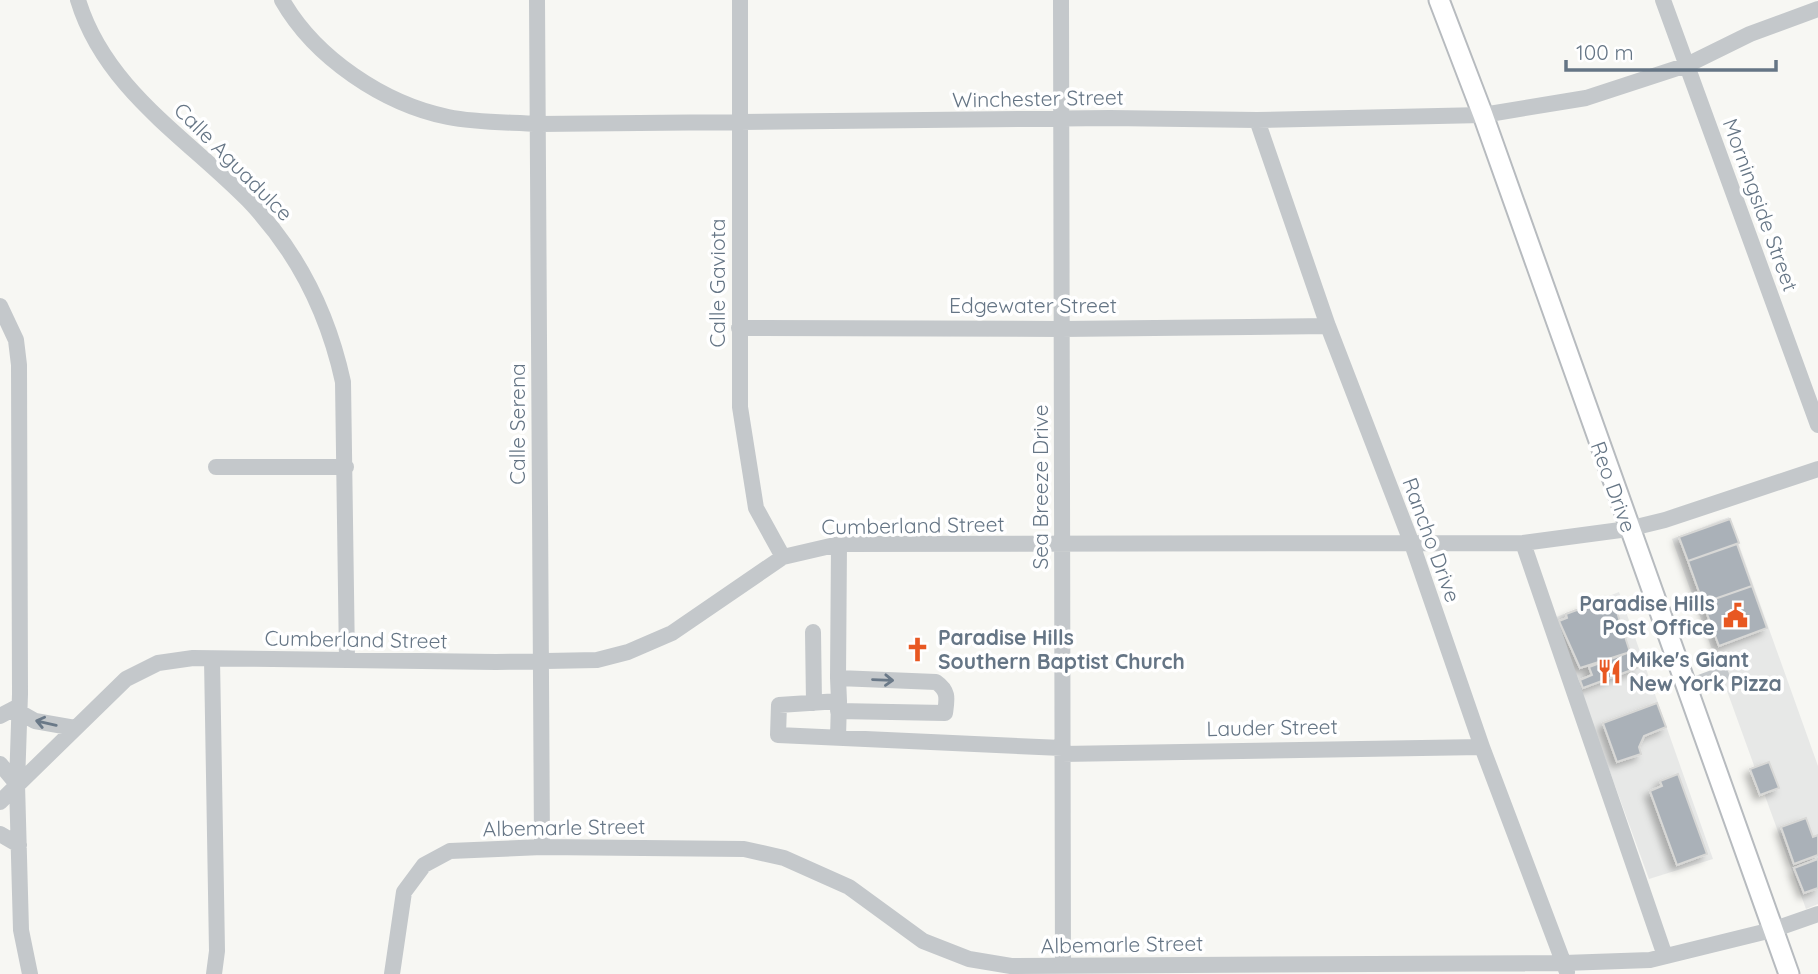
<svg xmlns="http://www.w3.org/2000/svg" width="1818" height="974" viewBox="0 0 1818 974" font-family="Quicksand,sans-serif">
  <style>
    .built { fill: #e7e8e7 }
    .building { fill: #aab1b8; stroke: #d8d8d6; stroke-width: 2; filter: url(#shadow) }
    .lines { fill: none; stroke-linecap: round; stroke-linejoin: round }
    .major-casing { stroke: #b7bbbf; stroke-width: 23 }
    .minor { stroke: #c4c8cb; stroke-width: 16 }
    .major { stroke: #fff; stroke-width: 19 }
    .oneway { stroke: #6a7988 }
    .labels { text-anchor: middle; stroke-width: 7; stroke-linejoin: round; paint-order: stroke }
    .street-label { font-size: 21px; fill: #657585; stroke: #fff }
    .poi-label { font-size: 21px; font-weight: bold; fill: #657585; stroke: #fff; text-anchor: start }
  </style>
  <defs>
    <filter id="shadow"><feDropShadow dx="-5" dy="5" stdDeviation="3.5" flood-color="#0004"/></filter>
  </defs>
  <rect width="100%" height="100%" fill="#f7f7f3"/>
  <path class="built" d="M1729,517L1818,766V904L1806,909L1672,539Z
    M1619,592L1713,859L1649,879L1554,618Z"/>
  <path class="building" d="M1730,519L1739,543L1688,561L1679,537Z
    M1737,544L1752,586L1703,603L1688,561Z
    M1752,586L1767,628L1719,646L1703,603Z
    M1612,597L1630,652L1580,668L1559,621L1567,618L1566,614Z
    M1630,652L1637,668L1583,688L1580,680L1592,675L1589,667Z
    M1657,703L1666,727L1644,736L1639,747L1641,754L1617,762L1603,723Z
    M1769,762L1779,788L1760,795L1750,769Z
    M1678,774L1707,854L1677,865L1650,791L1662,786L1660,781Z
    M1806,818L1813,837L1818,835V855L1794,864L1781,827Z
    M1818,859V888L1804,893L1794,868Z"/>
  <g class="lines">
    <defs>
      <path id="major" d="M1439,0L1483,115L1789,974"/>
    </defs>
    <use href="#major" class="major-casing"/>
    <path class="minor" d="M78,0C105,89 186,137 248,200C297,251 328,313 343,382L347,660
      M282,0C315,58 384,104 448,117C477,123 509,122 539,124L1110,118L1257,120L1483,115L1586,98L1687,65L1750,34L1818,9
      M537,0L542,847
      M740,0V407L756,508L783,557
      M1061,0L1063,974
      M1663,0L1818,425
      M1257,120L1328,326L1412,544L1482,747L1567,972
      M0,306L16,340L19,365L20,694L17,784L21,930L30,974
      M739,328L1061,329L1328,326
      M216,467H346
      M1523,543L1665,956
      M813,632L814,703
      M212,659L217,951L214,974
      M838,678L839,544
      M1686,688L1721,675
      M838,711L945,713C947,699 949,691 936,682L838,678L839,701
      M19,712L35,721L75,728
      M0,716L19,706
      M838,738L839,701L779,705L778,735L1062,748
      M1062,754L1482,747
      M0,764L17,784
      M0,802L126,679L158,663L193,658L496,662L597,660L628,652L672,633L783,557L839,544L1523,543L1628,529L1665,520L1818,469
      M0,834L19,845
      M392,974L404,892L424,865L450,851L542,847L744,849L784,858L849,887L923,941L969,959L1011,966L1564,963L1650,960L1772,930L1818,914"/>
    <use href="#major" class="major"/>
  </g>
  <defs><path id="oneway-shaft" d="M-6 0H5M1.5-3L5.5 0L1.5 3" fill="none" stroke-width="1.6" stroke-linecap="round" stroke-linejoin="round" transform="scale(1.75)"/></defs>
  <g class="oneway">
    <use href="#oneway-shaft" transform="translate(883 680) rotate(2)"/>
    <use href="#oneway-shaft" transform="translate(46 723) rotate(-167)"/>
  </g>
  <defs>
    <symbol id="civic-bare" viewBox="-9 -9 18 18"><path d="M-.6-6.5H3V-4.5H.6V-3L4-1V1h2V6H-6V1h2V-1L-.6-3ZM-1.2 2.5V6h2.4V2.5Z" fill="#e85822" stroke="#fff" stroke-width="2.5" paint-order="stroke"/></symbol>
    <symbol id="church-bare" viewBox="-9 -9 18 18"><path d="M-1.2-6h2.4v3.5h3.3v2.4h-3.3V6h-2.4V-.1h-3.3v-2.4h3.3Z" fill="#e85822" stroke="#fff" stroke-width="2.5" paint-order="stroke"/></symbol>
    <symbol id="restaurant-bare" viewBox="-9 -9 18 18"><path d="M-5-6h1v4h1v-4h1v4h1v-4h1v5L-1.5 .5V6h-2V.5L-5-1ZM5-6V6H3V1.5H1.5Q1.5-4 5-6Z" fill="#e85822" stroke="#fff" stroke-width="2.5" paint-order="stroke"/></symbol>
  </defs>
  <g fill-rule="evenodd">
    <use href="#civic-bare" x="1718" y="598" width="35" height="35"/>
    <use href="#church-bare" x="900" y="632" width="35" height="35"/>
    <use href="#restaurant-bare" x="1592" y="654" width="35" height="35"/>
  </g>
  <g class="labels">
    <g class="street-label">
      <text transform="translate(1038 99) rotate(-1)" y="7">Winchester Street</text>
      <text transform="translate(233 162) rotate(45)" y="7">Calle Aguadulce</text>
      <text transform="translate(1760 205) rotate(70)" y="7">Morningside Street</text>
      <text transform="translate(718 283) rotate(-90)" y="7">Calle Gaviota</text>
      <text x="1033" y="313">Edgewater Street</text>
      <text transform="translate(518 424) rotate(-90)" y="7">Calle Serena</text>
      <text transform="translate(1041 487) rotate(-90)" y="7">Sea Breeze Drive</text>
      <text transform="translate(1613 487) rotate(70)" y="7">Reo Drive</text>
      <text transform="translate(913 526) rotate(-1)" y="7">Cumberland Street</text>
      <text transform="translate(1431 540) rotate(70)" y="7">Rancho Drive</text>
      <text transform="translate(356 640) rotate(1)" y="7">Cumberland Street</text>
      <text transform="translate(1272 728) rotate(-1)" y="7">Lauder Street</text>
      <text transform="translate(564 828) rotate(-1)" y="7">Albemarle Street</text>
      <text transform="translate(1122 945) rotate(-1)" y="7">Albemarle Street</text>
    </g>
    <g class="poi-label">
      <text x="1715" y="611" text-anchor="end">Paradise Hills<tspan x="1715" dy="24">Post Office</tspan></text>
      <text x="938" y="645">Paradise Hills<tspan x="938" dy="24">Southern Baptist Church</tspan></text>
      <text x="1629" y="667">Mike's Giant<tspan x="1629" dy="24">New York Pizza</tspan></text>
    </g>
  </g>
  <path d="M1566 60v10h210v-10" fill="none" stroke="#657585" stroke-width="3.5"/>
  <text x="1576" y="60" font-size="21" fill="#657585" stroke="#ffffff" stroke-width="5" paint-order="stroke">100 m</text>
</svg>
